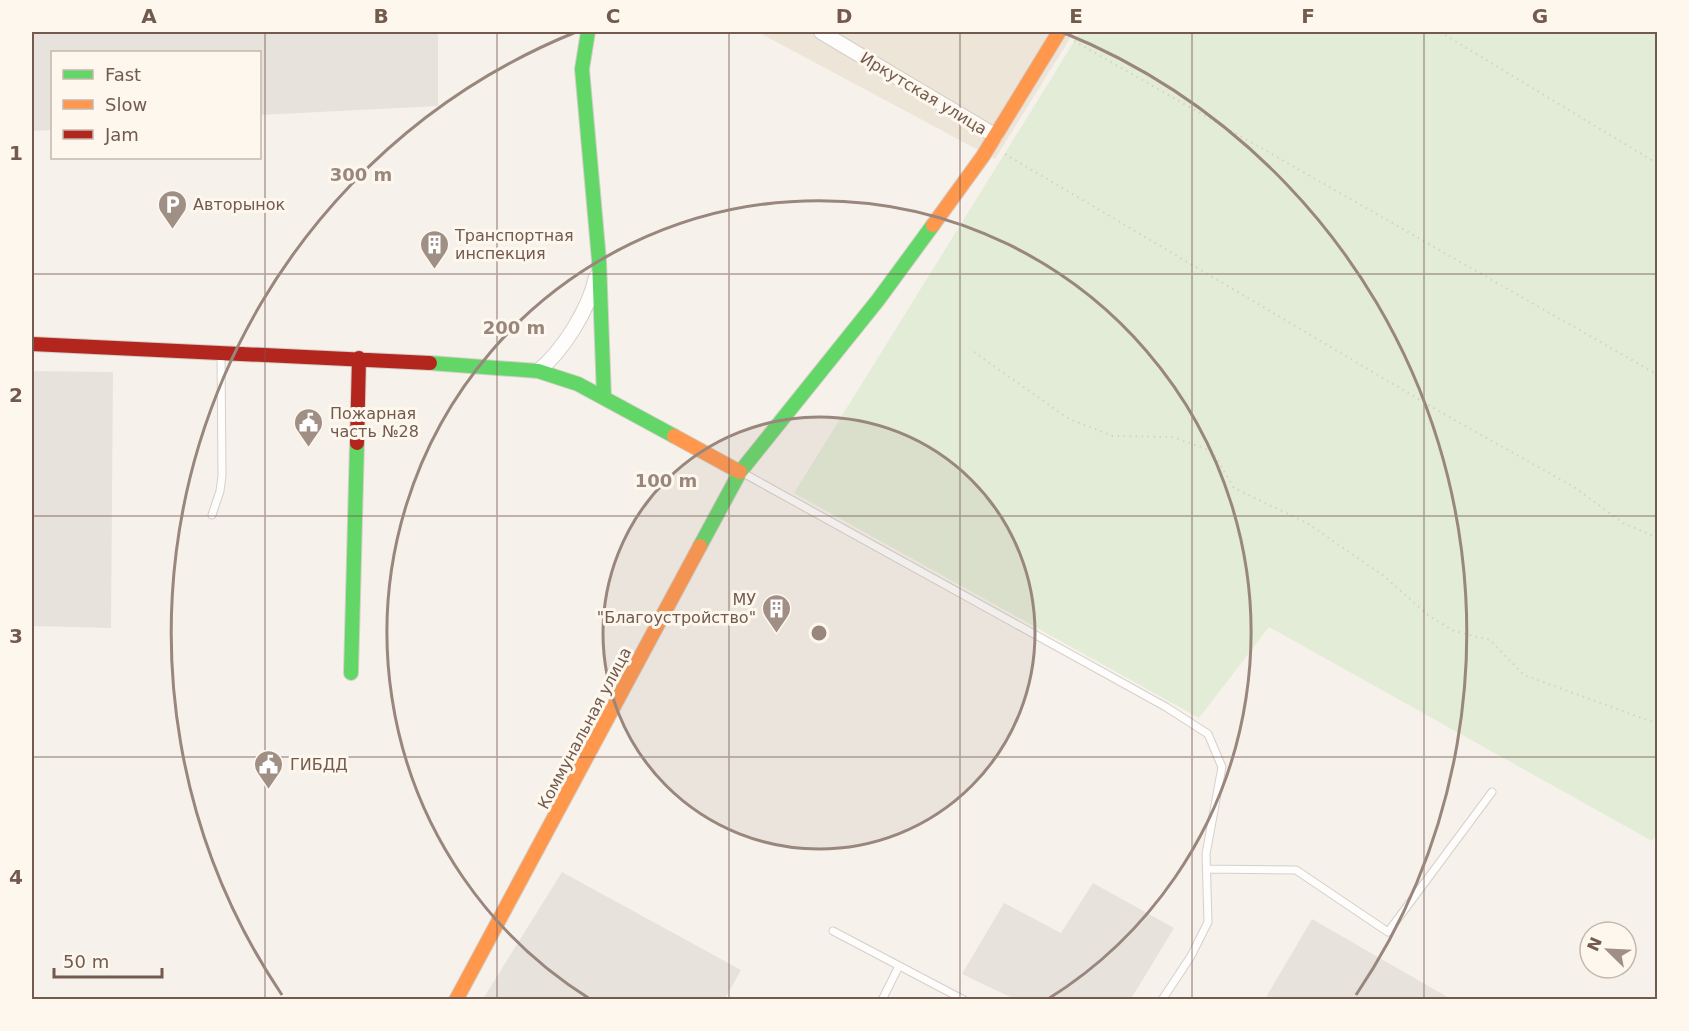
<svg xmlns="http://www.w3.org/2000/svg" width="1689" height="1031" viewBox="0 0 1689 1031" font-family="'DejaVu Sans',sans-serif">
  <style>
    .residential { fill: #eee5d9 }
    .industrial { fill: #e8e2dd }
    .green { fill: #e3ecd7 }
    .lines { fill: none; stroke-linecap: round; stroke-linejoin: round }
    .lane-casing { stroke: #d5cfc9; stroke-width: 9 }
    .street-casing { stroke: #d5cfc9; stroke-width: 16 }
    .fast-casing { stroke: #d6cfc9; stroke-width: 16 }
    .slow-casing { stroke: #d6cfc9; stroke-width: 16 }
    .jam-casing { stroke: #d6cfc9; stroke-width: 16 }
    .path { stroke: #d7d0cb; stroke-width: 2; stroke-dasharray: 1.5 4.5; stroke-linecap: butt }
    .lane { stroke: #fefdfc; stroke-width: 7 }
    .street { stroke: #fefdfc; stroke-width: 14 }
    .fast { stroke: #63d668; stroke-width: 14 }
    .slow { stroke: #ff974d; stroke-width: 14 }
    .jam { stroke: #b3261e; stroke-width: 14 }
    .grid { fill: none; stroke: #725a4e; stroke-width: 1.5; stroke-opacity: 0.55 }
    .ring { fill: none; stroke: #99877d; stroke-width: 3 }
    .labels { text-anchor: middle; stroke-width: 6; stroke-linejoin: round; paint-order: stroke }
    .street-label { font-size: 16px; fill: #725a4e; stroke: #fdf7ed }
    .poi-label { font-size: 16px; fill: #725a4e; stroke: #fdf7ed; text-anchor: start }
    .centre { fill: #99877d; stroke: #fdf7ed; stroke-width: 3 }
    .ring-label { font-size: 18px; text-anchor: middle; font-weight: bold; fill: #99877d; stroke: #fdf7ed; stroke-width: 6; stroke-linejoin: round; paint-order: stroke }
    .neatline { fill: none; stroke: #725a4e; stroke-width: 2 }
    .grid-label { font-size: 20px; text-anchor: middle; font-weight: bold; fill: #725a4e }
  </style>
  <rect width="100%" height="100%" fill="#f6f2eb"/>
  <path class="residential" d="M758,32H1074L995,159Z"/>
  <path class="industrial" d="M32,32H438V106L260,115V52H52V130L32,131Z
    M32,371L113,372L111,628L32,626Z
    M562,872L741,970L725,999H483Z
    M1093,883L1174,928L1131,999H1009L1010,997L962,974L1004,903L1061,933Z
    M1312,919L1451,999H1265Z"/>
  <path class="green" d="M1080,32H1657L1658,833L1652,841L1269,627L1199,718L794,493Z"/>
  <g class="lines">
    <defs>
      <path id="lane" d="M743,473L1166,707L1208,734L1222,767L1206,854L1208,922L1191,956L1162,1000
        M212,515L220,491L222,476L221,353
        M1207,869L1296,870L1388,932L1492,792
        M833,931L964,1000
        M882,1000L899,966"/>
      <path id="street" d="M821,32L996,136
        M538,371C563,351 589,309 596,277"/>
      <path id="fast" d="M588,32L582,69L599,260L604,397
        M430,363L538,371L578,384L674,436
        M700,546L740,472L878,300L933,225
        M351,673L357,443"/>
      <path id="slow" d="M933,225L983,156L1059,32
        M674,436L740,472
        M456,1000L700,546"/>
      <path id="jam" d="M32,344L430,363
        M357,443L359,358"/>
    </defs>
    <use href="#lane" class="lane-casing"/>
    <use href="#street" class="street-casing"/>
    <use href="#fast" class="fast-casing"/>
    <use href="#slow" class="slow-casing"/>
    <use href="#jam" class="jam-casing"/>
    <path class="path" d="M1440,32L1658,164
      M1074,41L1658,375
      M1005,154L1442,413L1574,487L1623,523L1658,538
      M974,352L1069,419L1113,436L1173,437L1212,451L1234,488L1307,523L1384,576L1429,616L1454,631L1490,640L1524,675L1658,724"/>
    <use href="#lane" class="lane"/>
    <use href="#street" class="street"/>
    <use href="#fast" class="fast"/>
    <use href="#slow" class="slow"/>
    <use href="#jam" class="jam"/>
  </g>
  <path class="grid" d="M265,32V1000M497,32V1000M729,32V1000M960,32V1000M1192,32V1000M1424,32V1000M32,274H1658M32,516H1658M32,757H1658"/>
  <circle cx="819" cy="633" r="216" fill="#99877d" fill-opacity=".12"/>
  <g class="ring">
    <circle cx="819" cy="633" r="216"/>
    <path d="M590 999A432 432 0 1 1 1048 999"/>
    <path d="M282 995A648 648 0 0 1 576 32M1062 32A648 648 0 0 1 1356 995"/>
  </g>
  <defs>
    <symbol id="parking-pin" viewBox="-11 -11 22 30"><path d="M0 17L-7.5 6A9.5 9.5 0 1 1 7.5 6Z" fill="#a08f85" stroke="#fdf7ed"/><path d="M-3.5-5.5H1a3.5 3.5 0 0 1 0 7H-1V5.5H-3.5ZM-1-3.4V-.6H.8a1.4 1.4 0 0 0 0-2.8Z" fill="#fff"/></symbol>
    <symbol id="building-pin" viewBox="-11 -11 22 30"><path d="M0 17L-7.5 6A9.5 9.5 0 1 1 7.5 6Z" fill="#a08f85" stroke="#fdf7ed"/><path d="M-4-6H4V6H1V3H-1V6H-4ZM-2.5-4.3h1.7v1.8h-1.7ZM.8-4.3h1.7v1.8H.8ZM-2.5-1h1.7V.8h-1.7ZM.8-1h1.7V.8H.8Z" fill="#fff"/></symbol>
    <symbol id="civic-pin" viewBox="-11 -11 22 30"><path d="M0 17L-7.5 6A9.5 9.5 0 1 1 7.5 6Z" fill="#a08f85" stroke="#fdf7ed"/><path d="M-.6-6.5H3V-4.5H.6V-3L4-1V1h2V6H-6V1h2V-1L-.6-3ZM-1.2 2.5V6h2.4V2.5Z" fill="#fff"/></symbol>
  </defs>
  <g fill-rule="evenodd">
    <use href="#parking-pin" x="156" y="188" width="33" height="45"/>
    <use href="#building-pin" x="418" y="228" width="33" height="45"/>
    <use href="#civic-pin" x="292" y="406" width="33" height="45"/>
    <use href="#building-pin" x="760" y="592" width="33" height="45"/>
    <use href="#civic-pin" x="252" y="748" width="33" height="45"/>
  </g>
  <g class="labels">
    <g class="street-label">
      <text transform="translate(924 93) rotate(31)" y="6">Иркутская улица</text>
      <text transform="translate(584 728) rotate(-62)" y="6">Коммунальная улица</text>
    </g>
    <g class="poi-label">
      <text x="193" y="210">Авторынок</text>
      <text x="455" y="241">Транспортная<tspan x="455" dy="18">инспекция</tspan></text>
      <text x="330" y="419">Пожарная<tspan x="330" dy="18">часть №28</tspan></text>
      <text x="756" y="605" text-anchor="end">МУ<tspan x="756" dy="18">"Благоустройство"</tspan></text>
      <text x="290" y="770">ГИБДД</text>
    </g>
  </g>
  <circle cx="819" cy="633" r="9" class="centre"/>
  <g class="ring-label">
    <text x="361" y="181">300 m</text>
    <text x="514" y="334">200 m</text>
    <text x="666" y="487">100 m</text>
  </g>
  <rect width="1689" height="1031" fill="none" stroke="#fdf7ed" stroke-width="66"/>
  <rect x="51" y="51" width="210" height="108" fill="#fdf7ed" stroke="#c5b8ad" stroke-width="1.5"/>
  <rect x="63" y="70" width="30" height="9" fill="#63d668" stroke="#c5b8ad" stroke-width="1.5"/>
  <text x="105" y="81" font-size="18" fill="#725a4e">Fast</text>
  <rect x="63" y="100" width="30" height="9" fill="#ff974d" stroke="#c5b8ad" stroke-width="1.5"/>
  <text x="105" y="111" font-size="18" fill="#725a4e">Slow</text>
  <rect x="63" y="130" width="30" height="9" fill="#b3261e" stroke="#c5b8ad" stroke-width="1.5"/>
  <text x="105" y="141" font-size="18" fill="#725a4e">Jam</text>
  <g transform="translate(1608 950) rotate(294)"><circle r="28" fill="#fdf7ed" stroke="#c5b8ad" stroke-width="1.5"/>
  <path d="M0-4.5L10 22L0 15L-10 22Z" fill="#a08f85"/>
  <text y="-9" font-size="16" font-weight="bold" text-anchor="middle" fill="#725a4e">N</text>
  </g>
  <path d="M54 968v9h108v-9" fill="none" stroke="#725a4e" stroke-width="3"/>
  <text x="63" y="968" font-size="18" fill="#725a4e" stroke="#fdf7ed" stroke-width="4.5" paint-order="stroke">50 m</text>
  <rect x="33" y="33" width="1623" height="965" class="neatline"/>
  <g class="grid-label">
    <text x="149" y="23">A</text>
    <text x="381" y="23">B</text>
    <text x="613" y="23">C</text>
    <text x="844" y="23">D</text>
    <text x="1076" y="23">E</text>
    <text x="1308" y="23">F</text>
    <text x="1540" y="23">G</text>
    <text x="16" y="160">1</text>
    <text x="16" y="402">2</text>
    <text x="16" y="643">3</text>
    <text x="16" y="884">4</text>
  </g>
</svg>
